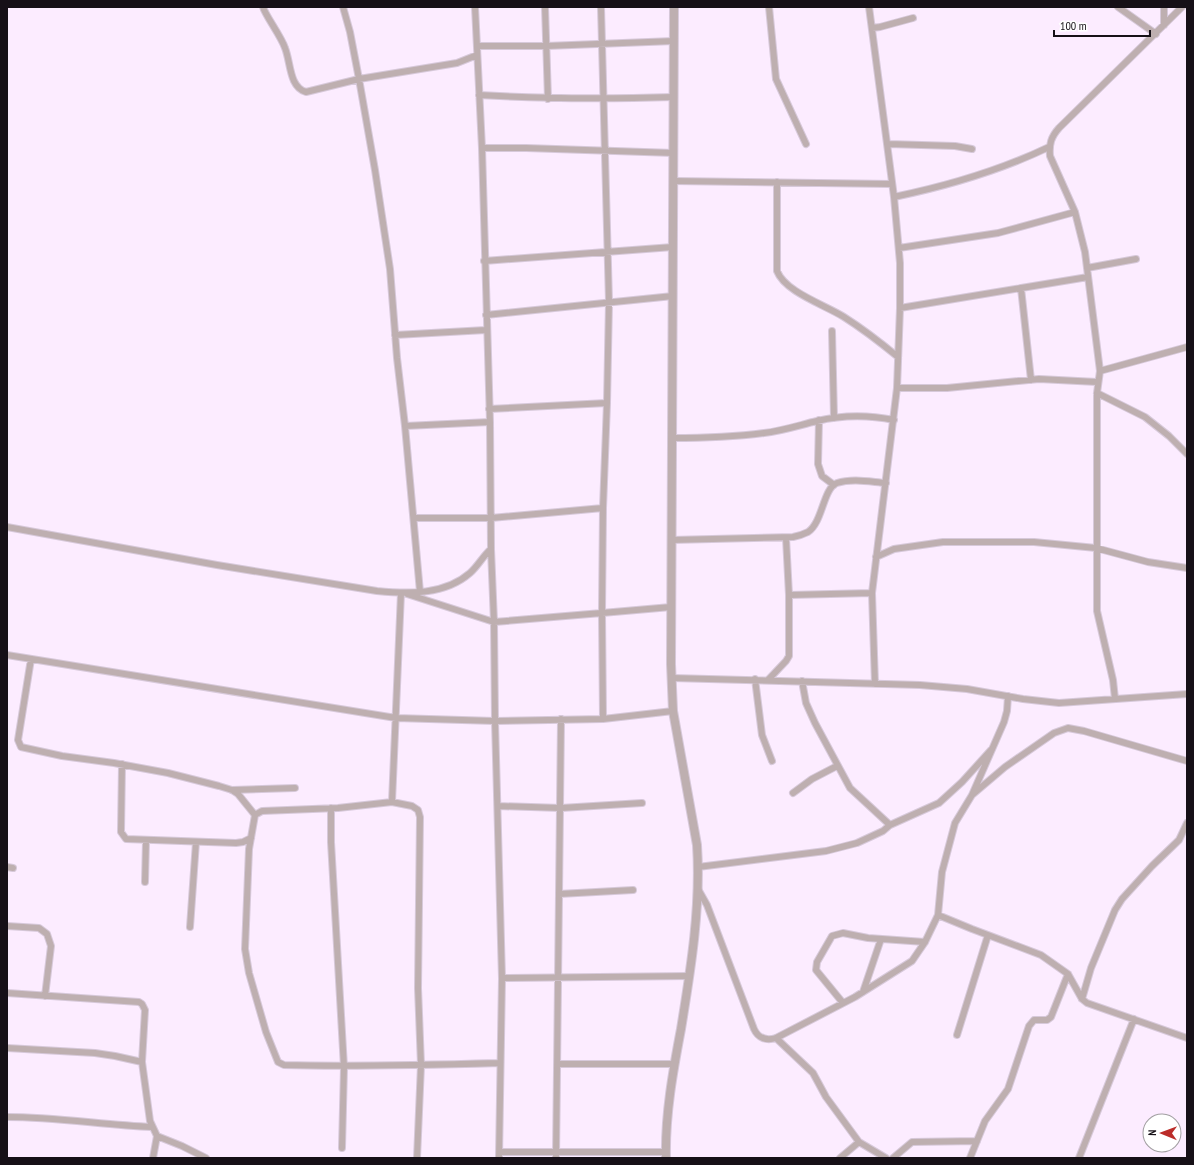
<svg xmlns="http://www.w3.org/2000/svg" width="1194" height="1165" viewBox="0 0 1194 1165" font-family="'PT Sans Narrow',sans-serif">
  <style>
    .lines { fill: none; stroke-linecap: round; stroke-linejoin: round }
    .minor-casing { stroke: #d7c9da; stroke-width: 8 }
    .tertiary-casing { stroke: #d7c9da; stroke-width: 10 }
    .minor { stroke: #beafb0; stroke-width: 6 }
    .tertiary { stroke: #beafb0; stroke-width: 8 }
  </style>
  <rect width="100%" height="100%" fill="#fcecff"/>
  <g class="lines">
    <defs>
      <path id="minor" d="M263,7C265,15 281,36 285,48C291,63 289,87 306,92L359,79L457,63L477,55
        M343,7L350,32L359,79L375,170L390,269L397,358L405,426L420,592
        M545,7L548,99
        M769,7L776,79L806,144
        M869,7L894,197L900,263V308L897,388L872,593L875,684
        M1118,7L1156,34
        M1164,7V25
        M872,28L880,27L913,18
        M477,46H546L674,41
        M479,95C544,99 608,99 674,97
        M888,144L955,146L972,149
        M482,148H526L674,153
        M674,181L892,184
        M777,182V271C785,292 825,305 844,317C863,329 881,343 898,357
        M894,197C947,186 1001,170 1049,147
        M899,248L998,233L1075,212
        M484,261L673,247
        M1087,268L1136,259
        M1021,288L1031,380
        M900,308L1088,277
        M486,315L673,296
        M832,331L834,418
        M395,335L486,330
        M1100,371L1187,347
        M897,388H947L1039,379L1097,382
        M1097,393L1145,417L1169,436L1187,454
        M489,409L607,403L609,302L601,7
        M819,420L818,464L822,476L834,485
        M405,426L490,422
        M672,438C702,438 733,437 764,433C782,431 800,425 817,421C842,415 869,415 894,420
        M414,518H491L603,508
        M7,527L217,565L377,591C409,594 445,595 470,573C478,566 483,556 491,549L490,422L482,148L475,7
        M671,540L793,537C798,536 804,534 808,532C823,522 823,488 837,483C853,478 871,482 886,483
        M876,557L894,549L943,542H1034L1096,548L1148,562L1187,568
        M407,594L494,622L491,549
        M789,595L872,593
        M7,655L396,718L495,721L603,719L673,711
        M31,659L18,740L21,747L62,756L114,763L168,773L219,786L232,790L238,794L255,815
        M672,678L920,685L967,689L1023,699L1059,703L1187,694
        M755,679L762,735L772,761
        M768,680L786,661L789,656V595L786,538
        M802,681L806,703L815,723L850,788L890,825
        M1115,699L1113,680L1097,611V393L1100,371L1085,252L1075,212L1050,156C1049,144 1051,137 1059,128L1182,7
        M603,719L602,613L671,607
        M122,764L121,832L126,839L236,843L243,842L251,838
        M232,790L295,788
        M793,793L812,779L837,766
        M972,795L1005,767L1054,733L1068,728L1084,731L1187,761
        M392,802L401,593
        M498,806L561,808L642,803
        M331,808V842L344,1067L342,1148
        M7,867L13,868
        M698,867L826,851L857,843L883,831L890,825L939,803L962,782L991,750
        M145,882L146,840
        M698,889L707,905L754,1029C758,1038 766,1041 776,1038L855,997L912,961L925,942L938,915L972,929L1041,955L1068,974L1082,999L1087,1003L1187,1038
        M559,894L633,890
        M938,915L942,872L955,823L972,795L1004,722L1007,711L1008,696
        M7,926L39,928L47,934L51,946L45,996
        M190,927L196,842
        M502,978L689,976
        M863,992L881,939
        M7,993L139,1002L142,1004L145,1010L142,1062
        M1082,999L1091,968L1115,910L1122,899L1152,866L1179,840L1187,823
        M843,1003L816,970L817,962L832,936L843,933L868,938L925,942
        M957,1035L988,935
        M776,1038L813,1073L826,1097L859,1142L886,1158
        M7,1048L95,1053L115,1056L142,1062L150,1121L157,1136L182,1146L206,1158
        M557,1064H675
        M7,1117C56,1117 104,1125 152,1127
        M500,1152H666
        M153,1158L157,1136
        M417,1158L421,1065L418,988L420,817L418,810L412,806L392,802L338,808L262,811L255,815L249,849L245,949L249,973L266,1032L278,1062L284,1065C356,1067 428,1065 500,1063
        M499,1158L502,978L495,721L494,622L602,613L603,508L607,403
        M556,1158L561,719
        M840,1158L859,1142
        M893,1158L912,1142L977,1141
        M970,1158L985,1121L1008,1089L1029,1026L1034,1020H1047L1051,1017L1068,974
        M1079,1158L1134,1019"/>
      <path id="tertiary" d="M666,1158C665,1115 673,1071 681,1029C691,968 701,906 697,845L673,711L671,664L674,7"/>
    </defs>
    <use href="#minor" class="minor-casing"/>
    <use href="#tertiary" class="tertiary-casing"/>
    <use href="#minor" class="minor"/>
    <use href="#tertiary" class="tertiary"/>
  </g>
  <rect width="1194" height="1165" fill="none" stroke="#161017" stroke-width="16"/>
  <g transform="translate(1162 1133) rotate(271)"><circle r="19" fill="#ffffff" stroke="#a29fa2"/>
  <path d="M0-3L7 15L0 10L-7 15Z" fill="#bb2c29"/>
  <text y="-6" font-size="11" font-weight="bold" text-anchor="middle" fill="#161017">N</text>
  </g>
  <path d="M1054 30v6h96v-6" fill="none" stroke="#161017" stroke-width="2"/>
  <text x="1060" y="30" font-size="12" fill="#161017" stroke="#ffffff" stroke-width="3" paint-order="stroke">100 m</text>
</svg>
